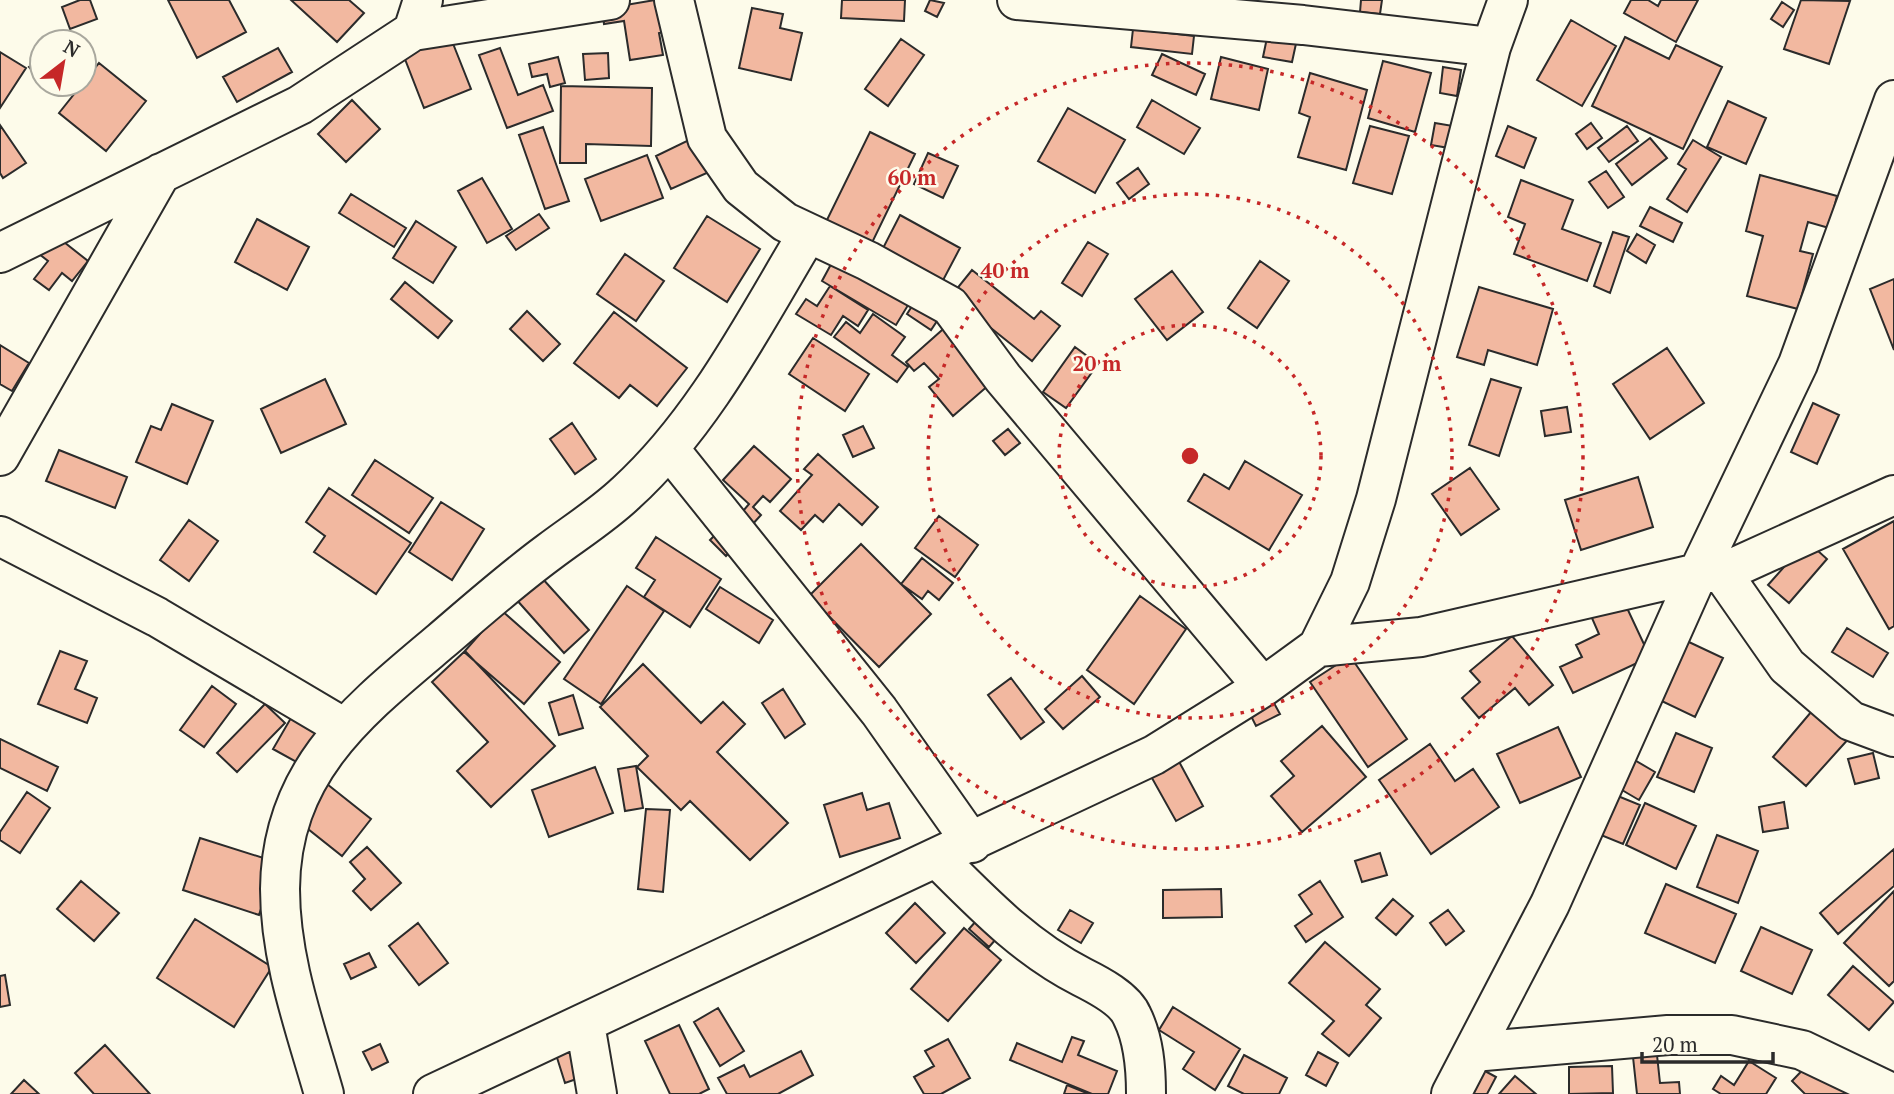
<svg xmlns="http://www.w3.org/2000/svg" width="1894" height="1094" viewBox="0 0 1894 1094" font-family="'PT Serif',serif">
  <style>
    .building { fill: #f2b8a0; stroke: #2b2b2b; stroke-width: 2 }
    .lines { fill: none; stroke-linecap: round; stroke-linejoin: round }
    .minor-casing { stroke: #2b2b2b; stroke-width: 42 }
    .minor { stroke: #fdfbea; stroke-width: 38 }
    .ring { fill: none; stroke: #c62828; stroke-width: 3.5; stroke-dasharray: 3.5 7 }
    .centre { fill: #c62828; stroke: #fdfbea; stroke-width: 3.5 }
    .ring-label { font-size: 21px; text-anchor: middle; font-weight: bold; fill: #c62828; stroke: #fdfbea; stroke-width: 5; stroke-linejoin: round; paint-order: stroke }
  </style>
  <rect width="100%" height="100%" fill="#fdfbea"/>
  <path class="building" d="M80,0H90L97,19L70,29L62,7Z
    M168,0H229L246,32L197,58Z
    M291,0H349L364,13L337,42Z
    M655,0H669L675,31L659,33L663,55L630,60L624,21L604,24L602,9Z
    M842,0H905L904,21L841,18Z
    M930,0L944,3L937,17L925,11Z
    M1361,0H1382L1380,14L1360,12Z
    M1631,0H1648L1658,6L1661,0H1698L1676,42L1624,13Z
    M1801,0L1850,1L1829,64L1784,49Z
    M1782,2L1794,10L1783,27L1771,19Z
    M752,8L783,14L780,28L802,33L791,80L739,68Z
    M1571,20L1616,46L1582,106L1537,80Z
    M1133,29L1194,36L1192,54L1131,47Z
    M1268,33L1297,39L1292,62L1263,57Z
    M450,36L471,89L424,108L403,54Z
    M1625,37L1669,59L1676,45L1722,67L1683,149L1592,106Z
    M901,39L924,55L888,106L865,89Z
    M278,48L292,72L237,102L223,77Z
    M500,48L518,95L543,85L553,111L507,128L479,55Z
    M0,52L26,68L0,108Z
    M608,53L609,78L585,80L583,54Z
    M1162,54L1205,74L1196,95L1152,75Z
    M42,57V83L29,67Z
    M558,57L565,83L550,87L547,74L532,77L529,64Z
    M1221,57L1268,69L1259,110L1211,99Z
    M1383,61L1431,73L1415,132L1368,118Z
    M99,63L146,101L106,151L59,113Z
    M1443,67L1461,70L1457,96L1440,93Z
    M1310,73L1367,90L1346,170L1298,157L1310,117L1299,113Z
    M561,86L652,88L651,146L586,144V163H560Z
    M352,100L380,129L346,162L318,134Z
    M1152,100L1200,128L1184,154L1137,127Z
    M1728,101L1766,118L1746,164L1707,147Z
    M1068,108L1125,140L1095,193L1038,161Z
    M1435,123L1453,126L1449,148L1431,145Z
    M1591,123L1602,138L1587,149L1576,134Z
    M0,125L26,163L3,178L0,173Z
    M1370,126L1409,136L1392,194L1353,183Z
    M1508,126L1536,138L1524,168L1496,156Z
    M1627,126L1638,141L1609,162L1598,148Z
    M543,127L569,201L545,209L519,135Z
    M870,132L915,154L868,251L823,228Z
    M693,138L709,172L671,189L656,156Z
    M1650,138L1667,158L1632,185L1616,164Z
    M1693,140L1721,157L1687,212L1667,199L1686,169L1678,164Z
    M928,153L958,166L943,198L914,184Z
    M647,155L663,198L601,221L585,179Z
    M1138,168L1149,184L1129,199L1117,183Z
    M1606,171L1624,197L1608,208L1589,182Z
    M1760,175L1837,196L1829,228L1808,222L1800,251L1813,254L1798,309L1747,296L1763,236L1746,231Z
    M482,178L512,229L487,243L458,191Z
    M1521,180L1573,200L1562,229L1601,243L1587,281L1514,254L1525,224L1508,217Z
    M351,194L406,228L394,247L339,213Z
    M1650,207L1682,223L1673,242L1640,226Z
    M539,214L549,228L516,250L506,236Z
    M900,215L960,248L940,286L880,254Z
    M707,216L760,249L727,302L674,268Z
    M257,219L309,247L287,290L235,262Z
    M416,221L456,247L433,283L393,258Z
    M50,231L88,261L72,281L62,273L49,290L34,279L48,261L34,250Z
    M1613,232L1629,237L1610,293L1594,286Z
    M1637,234L1655,245L1646,263L1627,251Z
    M1088,242L1108,254L1082,296L1062,283Z
    M625,254L664,281L636,321L597,294Z
    M836,255L913,297L896,325L822,281Z
    M1260,261L1289,281L1257,328L1228,308Z
    M972,270L1034,319L1041,311L1060,326L1032,361L951,296Z
    M1172,271L1203,312L1167,340L1135,299Z
    M1894,279V350L1870,289Z
    M405,282L452,321L438,338L391,299Z
    M830,286L868,310L858,326L843,316L831,335L796,314L806,299L817,306Z
    M1479,287L1553,309L1537,365L1488,350L1484,365L1457,357Z
    M916,300L941,315L931,330L907,314Z
    M527,311L560,344L543,361L510,329Z
    M614,312L687,368L657,406L630,385L619,398L574,363Z
    M873,314L905,337L892,355L908,367L897,382L834,337L846,322L860,333Z
    M950,323L997,378L953,416L929,387L939,379L924,363L914,371L906,362Z
    M813,338L869,374L845,411L789,374Z
    M0,345L29,363L12,391L0,384Z
    M1075,347L1098,364L1066,408L1043,392Z
    M1667,348L1704,403L1650,439L1613,384Z
    M325,379L346,424L281,453L261,409Z
    M1491,379L1521,388L1499,456L1469,445Z
    M1813,403L1839,415L1817,464L1791,452Z
    M172,404L213,421L187,484L136,462L151,426L161,430Z
    M1567,407L1571,432L1545,436L1541,411Z
    M572,423L596,459L575,474L550,439Z
    M863,426L874,448L853,457L843,435Z
    M1008,429L1020,443L1005,455L993,441Z
    M754,446L791,479L770,502L763,496L753,507L761,515L750,527L738,517L749,504L723,480Z
    M59,450L127,477L115,508L46,481Z
    M818,454L878,507L862,525L839,504L823,522L815,515L801,530L780,511L812,475L804,469Z
    M375,460L433,498L409,533L352,495Z
    M1245,461L1302,495L1269,550L1188,501L1204,474L1229,489Z
    M1470,468L1499,509L1461,535L1432,494Z
    M1638,477L1653,527L1581,550L1565,500Z
    M329,488L411,543L376,594L314,552L325,536L306,522Z
    M441,502L484,529L452,580L409,552Z
    M939,516L978,545L955,577L915,548Z
    M189,520L218,541L189,581L160,560Z
    M1894,521V626L1889,629L1843,549Z
    M723,527L739,543L726,556L710,540Z
    M656,537L721,579L690,627L644,597L655,580L636,568Z
    M1807,541L1827,559L1789,603L1768,585Z
    M861,544L931,614L879,667L809,596Z
    M922,558L953,583L939,600L928,591L922,599L901,584Z
    M532,567L589,630L564,653L507,589Z
    M627,586L664,611L601,704L564,679Z
    M720,587L773,620L759,643L706,609Z
    M1620,593L1650,657L1573,693L1560,667L1582,657L1576,645L1599,634L1588,609Z
    M1140,596L1186,629L1134,704L1087,670Z
    M501,610L560,662L524,704L464,652Z
    M1847,628L1888,653L1873,677L1832,652Z
    M1674,635L1723,658L1695,717L1647,694Z
    M1512,636L1553,685L1529,705L1515,688L1479,718L1462,698L1480,682L1470,671Z
    M60,651L87,661L75,689L97,698L87,723L38,704Z
    M465,651L555,746L491,807L457,771L488,742L432,682Z
    M1350,656L1407,739L1368,767L1310,682Z
    M643,664L701,723L723,702L745,724L717,752L788,823L750,860L690,801L681,810L637,767L648,756L600,707Z
    M1082,676L1100,697L1063,729L1045,709Z
    M1011,678L1044,722L1021,739L988,695Z
    M212,686L236,704L204,747L180,730Z
    M783,689L805,724L785,738L762,703Z
    M1269,694L1280,714L1256,726L1246,706Z
    M573,695L583,728L559,735L549,703Z
    M265,704L285,723L237,772L217,753Z
    M1817,705L1851,736L1806,786L1773,757Z
    M295,711L323,727L302,765L273,749Z
    M1322,726L1366,777L1302,832L1271,796L1294,776L1281,761Z
    M1558,727L1581,777L1520,803L1497,754Z
    M1676,733L1712,748L1694,792L1657,777Z
    M0,739L58,767L47,791L0,768Z
    M1430,744L1455,781L1473,769L1499,807L1431,854L1379,780Z
    M1873,753L1879,778L1855,784L1848,759Z
    M1626,755L1655,772L1639,800L1610,783Z
    M1176,756L1203,806L1176,821L1148,771Z
    M636,766L643,808L625,811L618,769Z
    M595,767L613,813L549,837L532,790Z
    M327,784L371,819L342,856L298,821Z
    M27,792L50,808L20,853L0,840V832Z
    M1608,792L1640,805L1623,844L1591,831Z
    M862,793L867,810L889,803L900,838L840,857L824,805Z
    M1784,802L1788,828L1763,832L1759,807Z
    M1645,803L1696,826L1676,869L1626,845Z
    M646,809L670,810L663,892L638,889Z
    M1717,835L1758,851L1738,903L1697,887Z
    M200,838L276,862L259,915L183,890Z
    M367,847L401,883L371,910L353,891L365,879L350,862Z
    M1894,849V886L1838,934L1820,913Z
    M1380,853L1387,875L1362,882L1355,861Z
    M81,881L119,913L94,941L57,909Z
    M1320,881L1343,917L1306,942L1295,926L1312,914L1299,895Z
    M1666,884L1736,914L1715,963L1645,933Z
    M1221,889L1222,917L1163,918V890Z
    M1894,891V981L1889,986L1844,943Z
    M1393,899L1413,916L1396,935L1376,918Z
    M915,903L945,933L916,963L886,933Z
    M1070,910L1093,923L1081,943L1058,930Z
    M1448,910L1464,931L1446,945L1430,923Z
    M984,912L1004,930L989,947L969,929Z
    M195,919L272,967L234,1027L157,978Z
    M418,923L448,963L419,985L389,946Z
    M1761,927L1812,950L1792,994L1741,971Z
    M964,928L1001,960L948,1021L911,989Z
    M1325,942L1380,989L1366,1005L1381,1018L1349,1056L1322,1034L1334,1021L1289,983Z
    M369,953L376,967L351,979L344,964Z
    M1853,966L1894,1002L1869,1030L1828,995Z
    M5,975L10,1005L0,1007V976Z
    M1173,1007L1240,1049L1215,1090L1183,1069L1194,1052L1159,1030Z
    M718,1008L744,1051L720,1066L694,1022Z
    M679,1025L709,1089L699,1094H670L645,1041Z
    M1072,1037L1084,1041L1078,1055L1117,1071L1108,1094H1092L1010,1060L1017,1043L1062,1062Z
    M577,1038L588,1075L565,1083L553,1045Z
    M948,1039L970,1078L941,1094H924L914,1077L934,1066L925,1051Z
    M380,1044L388,1062L372,1070L363,1052Z
    M105,1045L150,1094H94L75,1073Z
    M801,1051L813,1075L778,1094H727L718,1078L744,1065L750,1077Z
    M1318,1052L1338,1063L1326,1086L1306,1075Z
    M1244,1055L1287,1078L1279,1094H1244L1228,1086Z
    M1657,1055L1660,1083L1679,1082L1680,1094H1637L1633,1057Z
    M1815,1057L1854,1094H1805L1792,1081Z
    M1749,1061L1776,1078L1766,1094H1721L1713,1089L1721,1076L1734,1085Z
    M1474,1065L1496,1077L1487,1094H1459Z
    M1612,1066L1613,1093L1569,1094V1067Z
    M1515,1076L1536,1094H1499Z
    M24,1080L39,1094H11Z
    M1067,1085L1089,1094H1064Z"/>
  <g class="lines">
    <defs>
      <path id="minor" d="M674,0L707,138L741,187L785,222L868,261L950,306L1003,378L1263,687
        M1017,0L1303,25L1491,47
        M413,31L610,0
        M0,253L300,105L413,31L423,0
        M670,450L879,711L972,843
        M0,456L161,173
        M0,536L157,617L343,727
        M1722,573L1787,666L1851,721L1894,737
        M1318,647L1421,637L1698,573H1722L1894,495
        M938,859C983,904 1025,948 1082,977C1098,985 1125,999 1132,1016C1144,1040 1146,1068 1146,1094
        M585,1024L597,1094
        M1473,1052L1668,1035H1732L1802,1050L1894,1094
        M324,1094C305,1027 280,960 280,889C281,770 358,711 441,641C476,611 511,580 549,552C574,533 603,515 626,493C704,422 754,323 808,233
        M433,1094L1154,755L1263,687L1318,647L1350,582L1376,499L1491,47L1508,0
        M1451,1094L1550,904L1698,573L1798,364L1894,100"/>
    </defs>
    <use href="#minor" class="minor-casing"/>
    <use href="#minor" class="minor"/>
  </g>
  <g class="ring">
    <circle cx="1190" cy="456" r="131"/>
    <circle cx="1190" cy="456" r="262"/>
    <circle cx="1190" cy="456" r="393"/>
  </g>
  <circle cx="1190" cy="456" r="10" class="centre"/>
  <g class="ring-label">
    <text x="912" y="185">60 m</text>
    <text x="1005" y="278">40 m</text>
    <text x="1097" y="371">20 m</text>
  </g>
  <g transform="translate(63 63) rotate(31)"><circle r="33" fill="#fdfbea" stroke="#a9a89e" stroke-width="2"/>
  <path d="M0-5L12 26L0 18L-12 26Z" fill="#c62828"/>
  <text y="-10" font-size="19" font-weight="bold" text-anchor="middle" fill="#2b2b2b">N</text>
  </g>
  <path d="M1642 1052v10h131v-10" fill="none" stroke="#2b2b2b" stroke-width="3.5"/>
  <text x="1652" y="1052" font-size="21" fill="#2b2b2b" stroke="#fdfbea" stroke-width="5" paint-order="stroke">20 m</text>
</svg>
